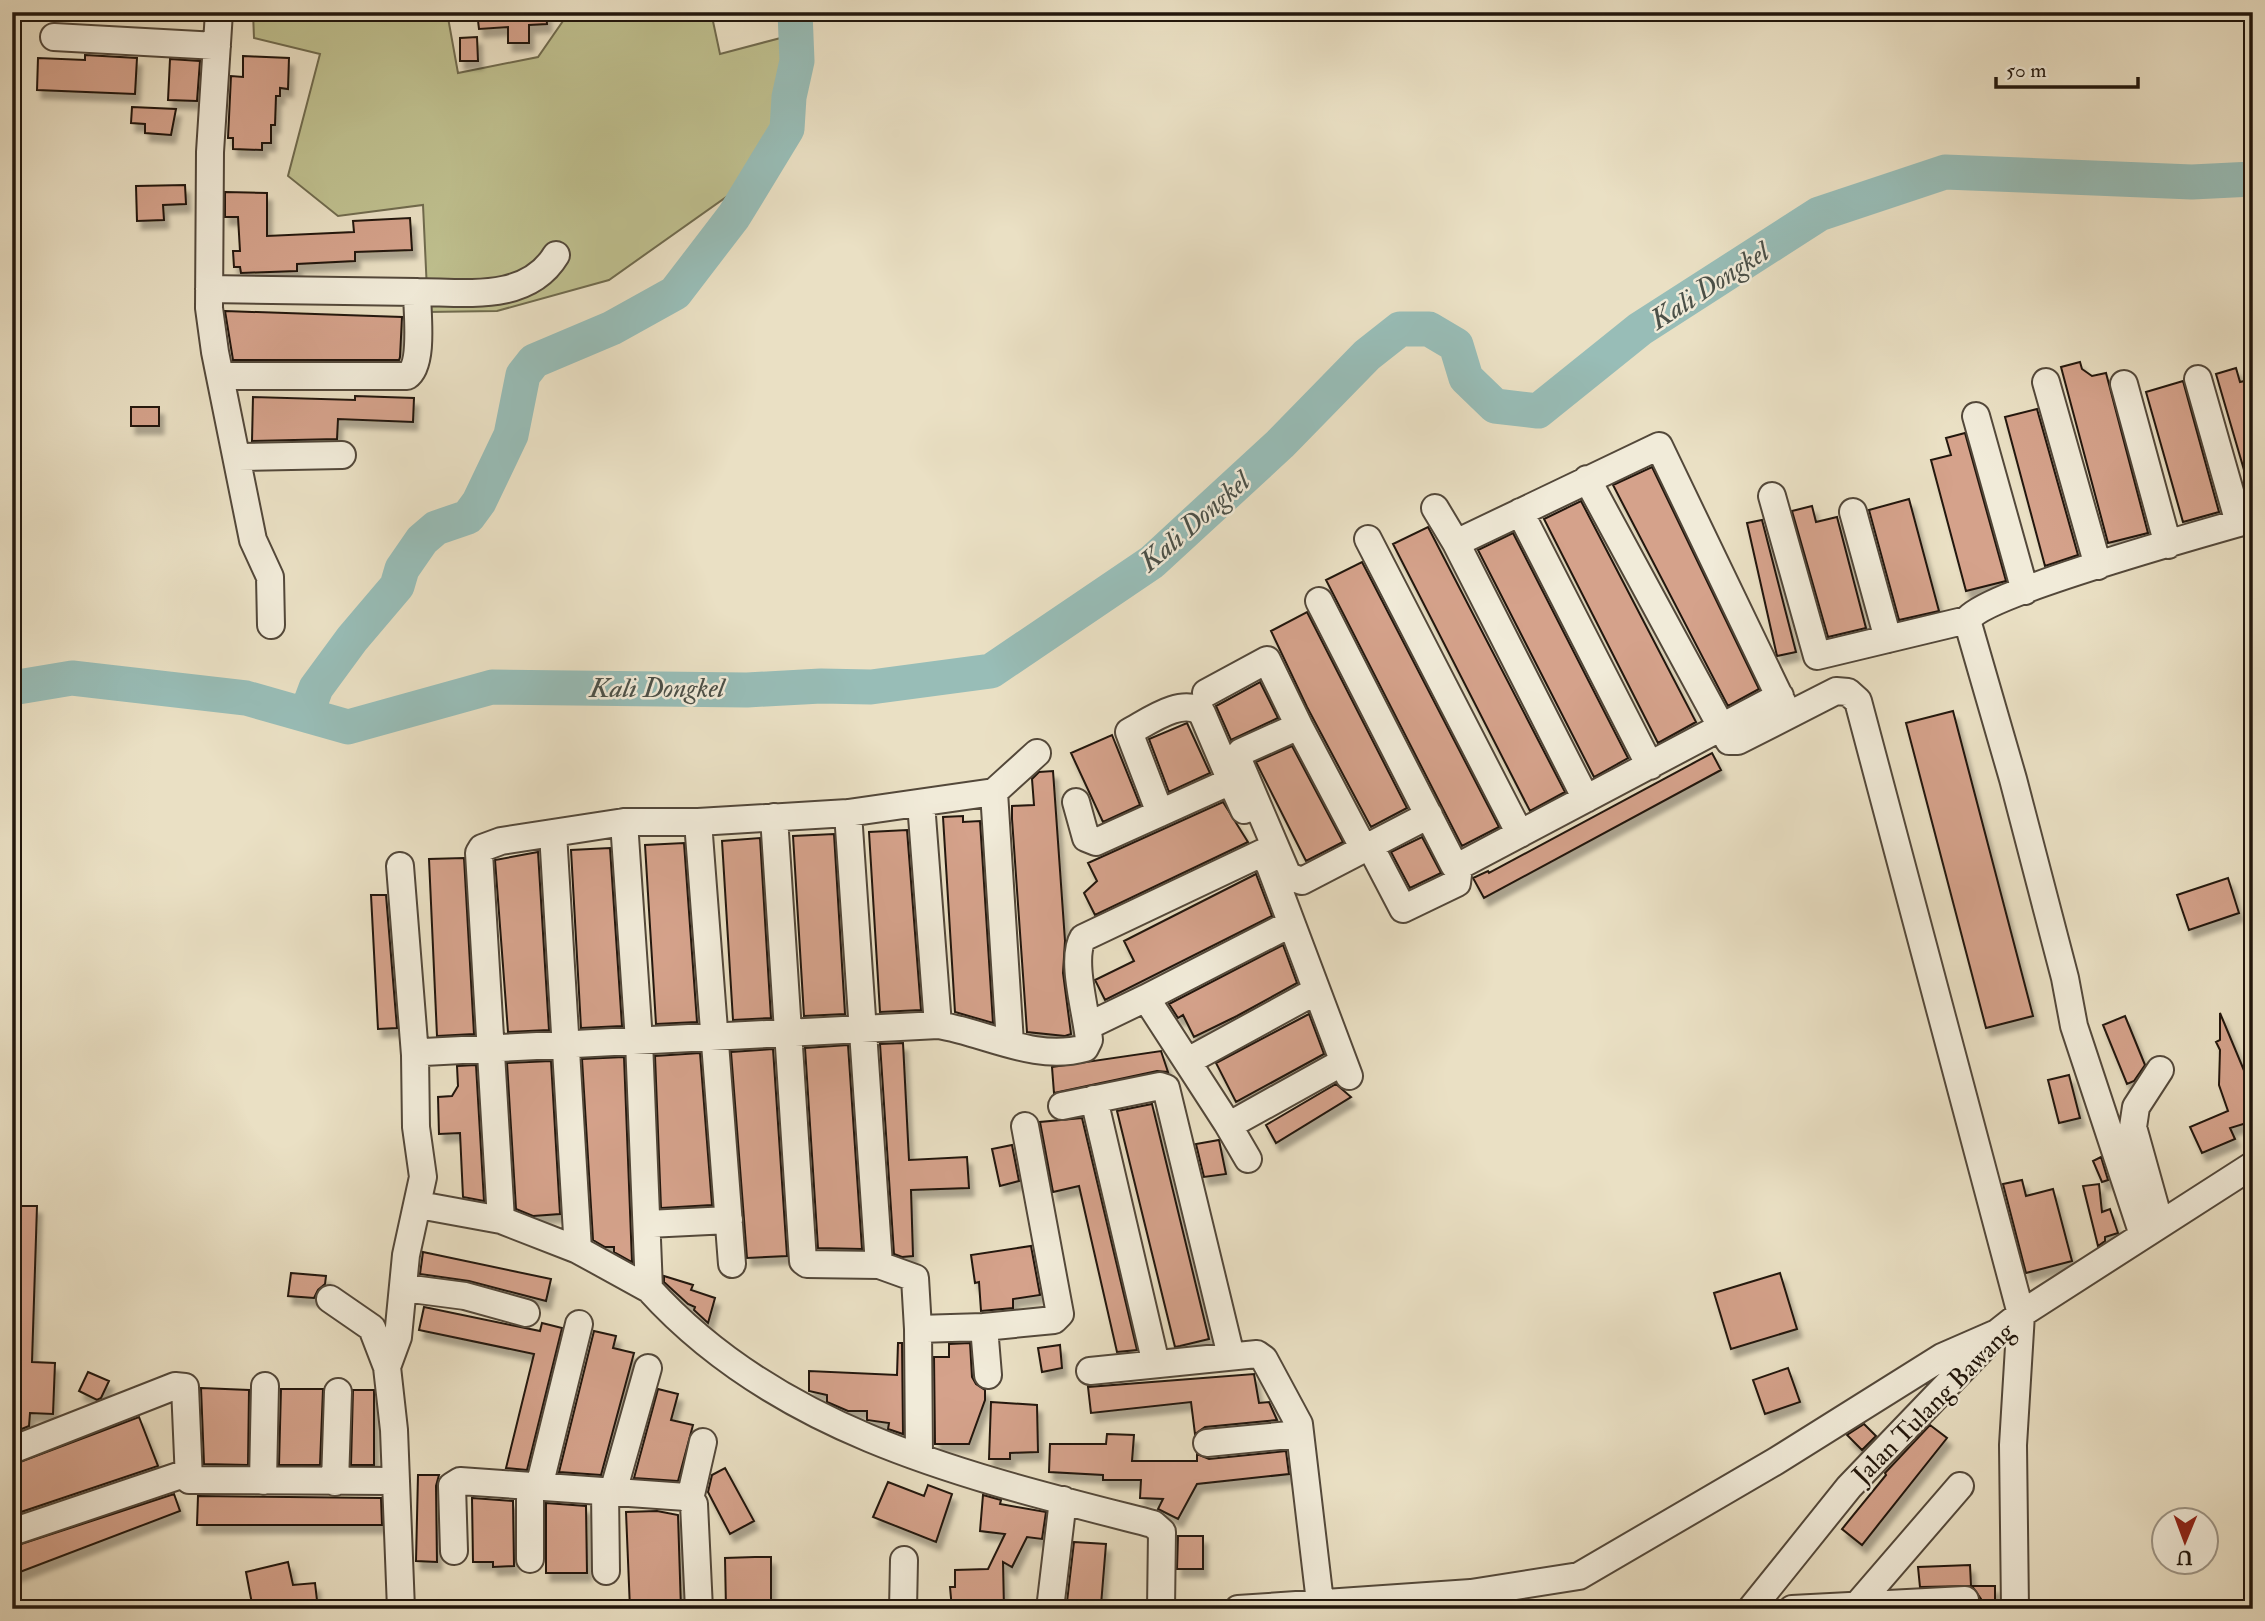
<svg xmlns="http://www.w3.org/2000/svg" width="2265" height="1621" viewBox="0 0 2265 1621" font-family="'IM FELL Double Pica',serif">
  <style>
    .green { fill: #bfc08f; stroke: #706b4e; stroke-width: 2 }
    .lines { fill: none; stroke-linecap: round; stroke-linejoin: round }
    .river { stroke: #98bdb7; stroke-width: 35 }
    .building { fill: #d5a28b; stroke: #21160c; stroke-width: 2; filter: url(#shadow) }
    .minor-casing { stroke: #53483a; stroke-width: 30 }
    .minor { stroke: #f1ebd9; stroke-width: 26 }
    .labels { text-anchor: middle; stroke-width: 5; stroke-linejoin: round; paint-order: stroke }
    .street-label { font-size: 26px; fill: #21160c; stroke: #f1ebd9 }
    .water-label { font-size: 28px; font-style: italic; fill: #4b5048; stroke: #f1ebd9 }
  </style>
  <defs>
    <filter id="shadow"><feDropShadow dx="4.5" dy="8" stdDeviation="2" flood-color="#0004"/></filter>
  </defs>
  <rect width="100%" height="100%" fill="#eae0c4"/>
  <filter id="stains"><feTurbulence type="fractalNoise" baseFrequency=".00286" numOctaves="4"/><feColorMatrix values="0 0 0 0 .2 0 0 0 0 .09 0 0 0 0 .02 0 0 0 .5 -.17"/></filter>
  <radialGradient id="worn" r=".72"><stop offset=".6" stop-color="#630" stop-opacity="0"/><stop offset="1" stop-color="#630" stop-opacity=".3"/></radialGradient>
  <path class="green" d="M253,12H447L458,73L538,57L563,21V12H711L720,54L807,31L787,154L609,280L497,311L428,312L423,205L338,216L288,176L320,54L254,38Z"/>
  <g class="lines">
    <path class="river" d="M12,688L72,678L246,698L348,727L492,687L747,690L821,686L871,687L991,671L1152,562L1280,444L1367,355L1400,329H1429L1456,345L1466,378L1495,406L1538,411L1640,329L1819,214L1945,172L2192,182L2253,179
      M306,715L316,688L352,639L397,586L402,569L422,540L436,528L468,517L479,502L511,435L523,375L534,361L612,328L675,293L734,216L787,129L789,97L797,61L795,12"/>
  </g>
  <path class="building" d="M477,12H546L547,24L529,25V43H508V27L479,29Z
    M477,37L478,61H460V38Z
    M85,55L137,58L135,94L37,90L38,58L85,60Z
    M243,56L289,58L288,89L280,88V96H276L275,125H271V143H262V150L233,149V138H228L231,76L243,77Z
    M170,59L200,61L197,101L168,100Z
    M132,107L176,109L171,135L145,133V124L131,123Z
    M185,185L186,204L163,205L164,220L137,221L136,186Z
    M225,192L267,193V236L354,232L353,221L410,218L412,250L355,252V261L297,264V271L241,273L240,267H234L233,251H240L238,217H225Z
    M225,311L402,317L400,357L399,360H233Z
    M2080,362L2082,369L2092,376L2106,373L2148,533L2108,543L2061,367Z
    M2236,368L2240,382L2253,379V487H2249L2216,374Z
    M2183,381L2219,512L2183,522L2146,392Z
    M355,396L414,398L413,422L338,419L337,439L252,441L253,397L355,400Z
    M131,407H159V426H131Z
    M2037,409L2078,555L2045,566L2005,417Z
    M1965,433L2006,581L1966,591L1931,460L1951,455L1946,438Z
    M1652,467L1759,689L1728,706L1613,485Z
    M1909,499L1939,611L1899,620L1869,510Z
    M1581,501L1696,722L1658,743L1544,519Z
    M1812,506L1816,522L1837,517L1866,628L1828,637L1792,511Z
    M1762,520L1796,652L1777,656L1747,523Z
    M1428,527L1565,792L1530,811L1393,544Z
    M1513,533L1628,758L1594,777L1478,550Z
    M1362,562L1499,827L1462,846L1326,580Z
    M1307,612L1407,808L1371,827L1307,707L1271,631Z
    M1260,682L1278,718L1231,740L1216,706Z
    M1953,711L2033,1016L1986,1028L1906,723Z
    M1187,723L1210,773L1169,792L1149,739Z
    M1112,735L1140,805L1103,822L1071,753Z
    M1292,746L1343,842L1306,861L1256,762Z
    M1712,753L1721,770L1484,898L1473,878L1488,871L1489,873Z
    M1053,771L1065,941L1063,973L1071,1034L1065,1036L1027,1032L1012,819V806L1034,805L1032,779L1039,772Z
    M1223,802L1248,842L1095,915L1084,893L1097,881L1088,863Z
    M963,816V822L980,821L993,1023L955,1012L943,817Z
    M907,830L921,1010L880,1012L869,832Z
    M834,834L845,1014L804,1016L793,836Z
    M1422,837L1441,873L1410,888L1391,852Z
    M760,838L771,1018L733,1020L722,841Z
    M684,843L697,1022L656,1024L645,845Z
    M610,848L622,1026L581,1028L571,850Z
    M538,852L549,1030L508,1032L495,860Z
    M464,858L474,1034L437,1036L429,859Z
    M1256,874L1272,916L1105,1000L1095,980L1134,961L1124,941Z
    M2228,878L2239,913L2189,930L2177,895Z
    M371,895H386L397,1028L378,1029Z
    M1283,945L1297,983L1237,1016L1194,1037L1183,1015L1178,1018L1169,1004Z
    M2220,1013L2253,1092V1121L2230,1128L2235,1139L2202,1153L2190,1127L2228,1111L2219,1085L2220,1050L2216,1042L2220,1040Z
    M1309,1014L1324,1054L1236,1102L1216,1063Z
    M2125,1016L2145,1065L2134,1081L2127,1084L2103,1025Z
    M903,1043L909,1160L967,1157L969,1188L911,1190L913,1256L902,1257L894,1254L880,1044Z
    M848,1045L862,1249L818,1248L805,1048Z
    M773,1049L787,1256L747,1258L731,1052Z
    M1161,1051L1168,1072L1157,1071L1054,1093L1052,1067Z
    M700,1053L712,1205L661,1208L655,1056Z
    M624,1057L632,1262L614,1252V1247H605L593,1240L582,1059Z
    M551,1061L560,1214L533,1216L516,1209L507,1063Z
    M476,1065L484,1201L463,1197L460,1133L439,1134L438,1097L452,1096L458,1086L457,1066Z
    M2069,1075L2080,1118L2059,1123L2048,1080Z
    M1336,1084L1351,1097L1276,1143L1266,1125Z
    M1152,1104L1209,1339L1180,1346L1175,1347L1117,1111Z
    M1082,1118L1137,1350L1117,1352L1079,1186L1053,1192L1040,1122Z
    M1219,1140L1226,1174L1204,1177L1196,1144Z
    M1012,1145L1019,1181L1000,1186L992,1149Z
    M2101,1157L2108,1180L2102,1182L2093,1161Z
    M2022,1180L2026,1196L2053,1189L2072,1261L2026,1273L2003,1184Z
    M2099,1184L2102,1212L2110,1209L2118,1233L2105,1237V1241L2098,1246L2083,1186Z
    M12,1206H37L32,1362L55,1363L53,1414L30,1413L29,1426L12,1433Z
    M1031,1246L1040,1295L1013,1299V1308L981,1311L979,1282L975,1283L971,1255Z
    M423,1252L551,1279L546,1301L469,1281L420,1274Z
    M291,1273L326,1276L325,1284L318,1290L314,1298L288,1296Z
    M1780,1273L1797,1329L1731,1349L1714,1293Z
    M664,1276L693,1285L691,1290L715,1298L708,1323L694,1310L695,1307L688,1304L664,1282Z
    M424,1307L540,1331L542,1323L562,1328L527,1470L506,1468L534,1354L419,1330Z
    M594,1331L616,1336L613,1348L634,1353L601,1475L559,1472Z
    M898,1343H902L903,1434L888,1429L889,1423L867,1420V1411H848L827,1402V1395L809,1391V1371L897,1375Z
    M970,1343L972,1377L976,1384L985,1390V1400L969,1444H935L934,1357H949V1344Z
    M1060,1345L1062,1368L1042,1372L1038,1348Z
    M1788,1368L1800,1402L1765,1414L1753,1380Z
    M88,1372L109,1381L101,1398L97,1400L79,1391Z
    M1254,1374L1259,1403L1269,1402L1277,1420L1205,1427L1195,1434L1191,1402L1091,1413L1088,1387Z
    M201,1388L249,1390L248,1465L204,1464Z
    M281,1389H323L320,1465H279Z
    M658,1389L678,1394L671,1420L693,1425L678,1481L634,1478Z
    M353,1390H374V1465H351Z
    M991,1402L1037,1405L1038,1452L1010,1453V1459H989Z
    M139,1417L158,1466L12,1515V1465Z
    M1864,1424L1876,1436L1862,1450L1847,1435Z
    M1930,1425L1947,1438L1862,1545L1842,1529L1886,1475L1885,1473Z
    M1107,1434L1134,1435L1132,1461H1197V1454L1209,1459L1286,1451L1289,1474L1197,1484L1178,1519L1158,1509L1163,1499L1140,1498L1141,1480H1103V1475L1049,1472L1050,1444H1106Z
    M725,1468L754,1521L730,1534L708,1492L712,1475Z
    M418,1475H439L436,1486L437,1562L416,1561Z
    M888,1482L924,1496L928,1485L952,1494L936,1542L873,1517Z
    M174,1494L180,1511L12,1575V1547Z
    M983,1495L1001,1500L1000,1504L1046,1512L1042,1539L1027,1537L1012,1567L1003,1562L1004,1609H952L950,1587H955V1570L988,1569L1005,1534L980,1531Z
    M198,1496L381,1498L382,1525H197Z
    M472,1498L513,1501L514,1566L493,1567V1562H473Z
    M546,1503L586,1506L587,1573H546Z
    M657,1511L678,1515L681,1609H630L626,1512Z
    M1178,1536H1203V1569H1177Z
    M1074,1542L1106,1544L1101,1605L1067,1602Z
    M755,1557H771V1609H726L725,1558Z
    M288,1562L293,1585L315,1583L318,1609H278V1604L253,1609L246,1572Z
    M1970,1565L1971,1586L1920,1587L1918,1567Z
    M1972,1586H1995V1609H1978L1981,1599Z"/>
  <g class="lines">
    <defs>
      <path id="minor" d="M219,12L210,152L209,308L215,352L253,540L270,577L271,625
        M54,37L217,46
        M209,289L417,292
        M220,376H407C424,365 417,312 417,292C464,292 527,303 556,255
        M2198,379L2239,523
        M2046,382L2098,566
        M2124,384L2168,545
        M1976,416L2025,591
        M238,457L342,455
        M1587,479L1729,741H1738L1836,691L1848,692L1858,701L2021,1314L2013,1445L2015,1609
        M1772,496L1817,656L1967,620
        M1435,508L1456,543L1659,446L1786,710
        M1520,512L1650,766
        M1853,512L1888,639
        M1368,539L1520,834
        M1456,543L1586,799
        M1319,601L1454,865L1459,866L1780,696
        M1206,693L1267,660L1299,726
        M1076,802L1086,838L1096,842L1231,781L1244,810
        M921,803L938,1025
        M848,813L879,1265
        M1160,813L1129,732C1148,722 1183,696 1202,713L1231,781
        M774,817L803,1261L807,1264L879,1265L915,1278L918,1329
        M698,822L732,1264
        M553,833L578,1250
        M1370,846L1403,909L1457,883L1459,866
        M1364,849L1299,726L1241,752L1237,757L1288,876L1302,881L1429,815
        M400,866L415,1055
        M1146,998L1290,924
        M1088,1026L1146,998L1227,1123L1235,1122L1343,1062
        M1010,1043L994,792L1037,753
        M1188,1061L1316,991
        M1094,1099L1156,1364
        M1062,1106L1160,1086L1166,1088L1231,1356
        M1227,1123L1248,1159
        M419,1205L501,1220L578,1250L649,1289L639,1041L624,822
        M501,1220L479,853L482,848L501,841L624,822H698L848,813L994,792
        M648,1224L729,1220
        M2160,1224L2133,1127L2136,1107L2160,1070
        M2143,1235L2074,1026L2065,978L2013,779L1967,620C1986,593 2208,532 2253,519
        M404,1288L465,1296L526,1313
        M649,1289C780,1434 970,1477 1153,1524L1162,1532L1161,1609
        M330,1299L372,1328L387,1367L394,1430L401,1609
        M984,1327L1054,1320L1060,1314L1025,1126
        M387,1367L398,1337L406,1255L423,1177L416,1127L415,1055L424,1052L938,1025C987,1033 1035,1062 1085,1048L1089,1040C1087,1015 1070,959 1083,938L1262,853L1270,866L1349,1076
        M1090,1371L1257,1354L1264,1359L1299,1424L1320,1602
        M1207,1443L1300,1434
        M12,1450L175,1386L185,1387L189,1480L396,1481
        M919,1455L918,1329L984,1327L988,1375
        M263,1481L265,1386
        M335,1482L338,1392
        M530,1486V1559
        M539,1487L579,1324
        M605,1491L606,1571
        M613,1492L648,1368
        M690,1499L703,1442
        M12,1532L187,1473
        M454,1551L452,1486L460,1481L686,1497L694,1504L699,1609
        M1859,1603L1960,1486
        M903,1609L904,1560
        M1050,1609L1063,1500
        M1238,1609L1471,1593L1579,1576L1776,1461L1942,1357L1997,1333
        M1751,1609L1849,1487L1997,1333L2021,1314L2253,1165
        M1792,1609L1965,1600"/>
    </defs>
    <use href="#minor" class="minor-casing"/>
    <use href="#minor" class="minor"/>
  </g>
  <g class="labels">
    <g class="street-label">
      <text transform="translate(1933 1403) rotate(-45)" y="9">Jalan Tulang Bawang</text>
    </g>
    <g class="water-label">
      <text transform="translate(1709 285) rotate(-33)" y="10">Kali Dongkel</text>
      <text transform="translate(1194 521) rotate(-41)" y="10">Kali Dongkel</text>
      <text x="657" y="697">Kali Dongkel</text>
    </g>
  </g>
  <rect width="2265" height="1621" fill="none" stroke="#eae0c4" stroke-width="42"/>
  <rect x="14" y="14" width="2237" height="1593" fill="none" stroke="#21160c" stroke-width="3.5"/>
  <rect x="21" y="21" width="2223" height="1579" fill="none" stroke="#21160c" stroke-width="2"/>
  <g transform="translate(2185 1541) rotate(181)"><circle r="33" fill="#f1ebd9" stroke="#9e9687" stroke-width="2"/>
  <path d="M0-5L12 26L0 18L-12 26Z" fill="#8f2418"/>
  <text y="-10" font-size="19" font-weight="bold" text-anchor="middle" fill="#21160c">U</text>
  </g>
  <path d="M1996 77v10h142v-10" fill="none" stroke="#21160c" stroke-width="3.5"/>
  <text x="2006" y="77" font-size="21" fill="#21160c" stroke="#f1ebd9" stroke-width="5" paint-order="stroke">50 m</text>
  <rect width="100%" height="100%" filter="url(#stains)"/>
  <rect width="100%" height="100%" fill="url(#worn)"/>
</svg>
